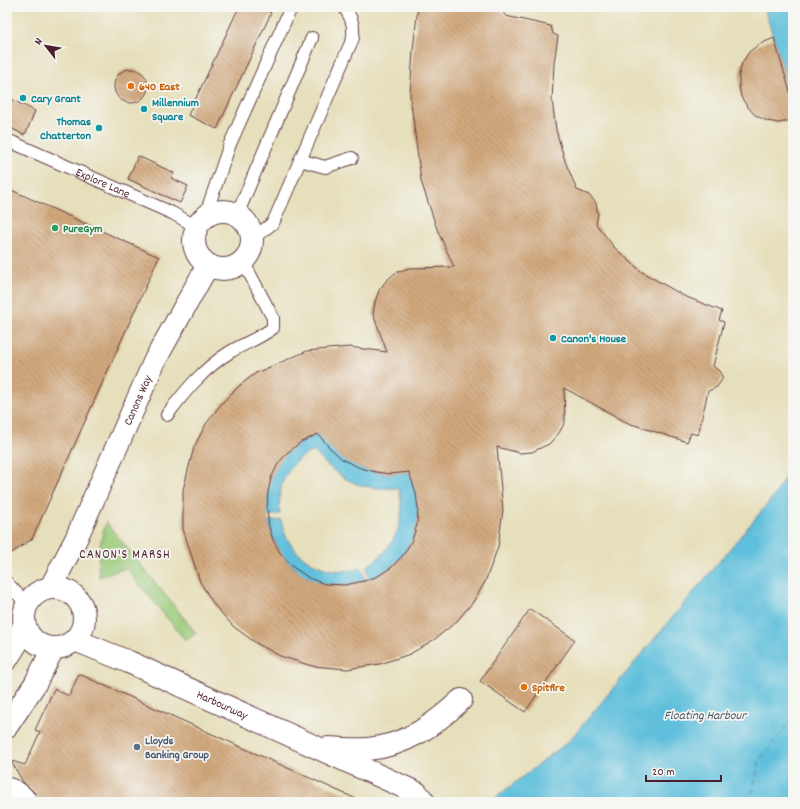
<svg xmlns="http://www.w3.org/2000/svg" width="800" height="809" viewBox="0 0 800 809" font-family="Dekko,sans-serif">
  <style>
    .green { fill: #99c978; stroke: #727452 }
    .water { fill: #5ebfdc; stroke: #546f84 }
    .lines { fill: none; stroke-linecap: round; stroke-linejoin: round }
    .ferry { stroke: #515769; stroke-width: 1; stroke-dasharray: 5 4; stroke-linecap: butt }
    .building { fill: url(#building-back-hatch); fill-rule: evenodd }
    .lane-casing { stroke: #613c41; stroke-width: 14 }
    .street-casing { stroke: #613c41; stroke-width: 24 }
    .lane { stroke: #fff; stroke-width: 12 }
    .street { stroke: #fff; stroke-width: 22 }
    .food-dot { fill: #e8710a; stroke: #f6f6f2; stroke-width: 1.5 }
    .culture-dot { fill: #0f9aa8; stroke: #f6f6f2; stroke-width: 1.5 }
    .leisure-dot { fill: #2e9e5b; stroke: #f6f6f2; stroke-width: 1.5 }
    .service-dot { fill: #5c6f8a; stroke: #f6f6f2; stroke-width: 1.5 }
    .labels { text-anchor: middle; stroke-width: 3.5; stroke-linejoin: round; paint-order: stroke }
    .food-label { font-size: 12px; font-weight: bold; fill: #c56008; stroke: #f6f6f2; text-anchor: start }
    .culture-label { font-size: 12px; font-weight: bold; fill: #0d838f; stroke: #f6f6f2; text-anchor: start }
    .street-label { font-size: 12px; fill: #4a1f2b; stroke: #f6f6f2 }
    .leisure-label { font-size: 12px; font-weight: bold; fill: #27864d; stroke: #f6f6f2; text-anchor: start }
    .service-label { font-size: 12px; font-weight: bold; fill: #4e5e75; stroke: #f6f6f2; text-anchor: start }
    .neighbourhood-label { font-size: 13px; letter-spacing: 1px; fill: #4a1f2b; stroke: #f6f6f2 }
    .water-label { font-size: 13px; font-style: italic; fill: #515769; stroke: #f6f6f2 }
  </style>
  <defs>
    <pattern id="building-back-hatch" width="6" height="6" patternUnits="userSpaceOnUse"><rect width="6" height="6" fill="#d2a97e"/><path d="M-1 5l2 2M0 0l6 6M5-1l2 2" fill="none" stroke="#ac8967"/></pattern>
  </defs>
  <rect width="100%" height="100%" fill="#f6f6f2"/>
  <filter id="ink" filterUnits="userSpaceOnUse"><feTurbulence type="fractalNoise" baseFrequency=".025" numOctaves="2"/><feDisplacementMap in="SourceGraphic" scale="8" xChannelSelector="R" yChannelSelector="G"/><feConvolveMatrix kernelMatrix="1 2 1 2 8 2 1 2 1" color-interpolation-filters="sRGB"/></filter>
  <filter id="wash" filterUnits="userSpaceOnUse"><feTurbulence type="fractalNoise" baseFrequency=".012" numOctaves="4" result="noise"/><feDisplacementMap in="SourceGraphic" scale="16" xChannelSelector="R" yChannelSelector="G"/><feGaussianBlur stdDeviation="0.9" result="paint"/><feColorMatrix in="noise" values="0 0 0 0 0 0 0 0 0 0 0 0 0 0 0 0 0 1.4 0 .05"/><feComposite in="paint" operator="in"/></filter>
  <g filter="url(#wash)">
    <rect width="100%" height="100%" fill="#e6dfbb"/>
    <path class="green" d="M106,522L196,633L186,641L126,568L99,577C97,557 100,540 106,522Z"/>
    <path class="water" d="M764,7H793V102Z
      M318,434L360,468L376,472L390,474L409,472C412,478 415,485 416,492C425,529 405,565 370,579L366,567C393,551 409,519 398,488C357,490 342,481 313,451C286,462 277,486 280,514L267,516C264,487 275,456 301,441C307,438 313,436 318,434Z
      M793,459V802H490L569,741L774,496L787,474Z
      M281,520C283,528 285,537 290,543C306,566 335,576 361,568L366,580C354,584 339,586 326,584C298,580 272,548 268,521Z"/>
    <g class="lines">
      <path class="ferry" d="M750,802L760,759L793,719"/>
    </g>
    <g id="blocks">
      <path class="building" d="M239,7H259L271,13L217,129L188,115Z
        M418,7H498L506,16L551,26L553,34L558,36L554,63L552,100L556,130L565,161L577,190L589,195L596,203L598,214L596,224L615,248L642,272L684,296L722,311L719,320L724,322L713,366L720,372L723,378L717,387L708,391L698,435L691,433L687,442L628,423L564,388L565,422L559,433L549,444L532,452L520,453L497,447L503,510L498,547L485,582L473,602L456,622L435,639L410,654L380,664L347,669L312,666L280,656L256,643L234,627L215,606L200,582L183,529V490L194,447L206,424L222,403L239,386L256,373L307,351L349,347L387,352L373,314L375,302L379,290L386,281L395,273L409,268L454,267L437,229L421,181L410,95L413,50ZM318,434L328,446L342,459L360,468L376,472L390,474L409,472L416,493L418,509L417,525L412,540L404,554L392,567L378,576L364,581L345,585L325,584L309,578L293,567L281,554L273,540L269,527L267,509L268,492L271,478L278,464L287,453L301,442Z
        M774,38L793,102V120L779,123L767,121L755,115L747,106L741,97L739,85V74L742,63L749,52L758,45Z
        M114 86a17 17 0 1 1 34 0a17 17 0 1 1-34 0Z
        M7,97L35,111L26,133H24V135L7,126Z
        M138,156L174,173L171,178L188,186L180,203L128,179Z
        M7,188L159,257L32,539L7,556Z
        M530,609L575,640L525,712L480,681Z
        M79,674L363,802H38L35,793L23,782L11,761L25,765L40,732L35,730L54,689L69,696Z"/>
    </g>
  </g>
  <g filter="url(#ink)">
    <use href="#blocks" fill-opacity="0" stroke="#613c41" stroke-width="1"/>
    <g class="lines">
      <defs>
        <g id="lane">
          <path id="s1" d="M7,140L172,213L197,227"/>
          <path d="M300,160L325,167L352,158"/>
          <path d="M237,215L312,38"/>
          <path d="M204,219L230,144L289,12L293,7"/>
          <path d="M252,239L273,223L353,38C354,26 352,18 344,7"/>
          <path d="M167,415C185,391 204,368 230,352C245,343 258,339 273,328V318L243,261"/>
          <path d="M7,583L27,604"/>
        </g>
        <g id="street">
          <circle cx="223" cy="240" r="29"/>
          <path id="s2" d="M51,587L76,539L155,360L208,265"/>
          <circle cx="54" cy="618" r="30"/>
          <path id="s3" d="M75,640L129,662L417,793L424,802"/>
          <path d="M7,659L17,643L24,624"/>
          <path d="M7,726L35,684L53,649"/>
          <path d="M328,748C341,749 355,750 368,749C405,746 434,725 461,700"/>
          <path d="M7,789C14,790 23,796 26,802"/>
        </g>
      </defs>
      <use href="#lane" class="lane-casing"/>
      <use href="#street" class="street-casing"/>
      <use href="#lane" class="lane"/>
      <use href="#street" class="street"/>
    </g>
  </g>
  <g class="food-dot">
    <circle cx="131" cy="86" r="4"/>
    <circle cx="524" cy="687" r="4"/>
  </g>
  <g class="culture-dot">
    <circle cx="23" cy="98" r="4"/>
    <circle cx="144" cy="109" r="4"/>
    <circle cx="99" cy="128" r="4"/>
    <circle cx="553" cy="338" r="4"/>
  </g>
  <circle class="leisure-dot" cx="55" cy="228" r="4"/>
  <circle class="service-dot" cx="137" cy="747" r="4"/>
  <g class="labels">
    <g class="food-label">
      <text x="139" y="90">640 East</text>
      <text x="532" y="691">Spitfire</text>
    </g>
    <g class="culture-label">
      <text x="31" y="102">Cary Grant</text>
      <text x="152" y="106">Millennium<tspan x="152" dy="14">Square</tspan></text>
      <text x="91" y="125" text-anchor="end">Thomas<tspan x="91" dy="14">Chatterton</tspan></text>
      <text x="561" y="342">Canon's House</text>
    </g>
    <g class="street-label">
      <text dy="4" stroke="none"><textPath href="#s1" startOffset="105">Explore Lane</textPath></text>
      <text dy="4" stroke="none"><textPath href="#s2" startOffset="206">Canons Way</textPath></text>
      <text dy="4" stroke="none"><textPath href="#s3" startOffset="161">Harbourway</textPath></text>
    </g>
    <g class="leisure-label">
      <text x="63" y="232">PureGym</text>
    </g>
    <g class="service-label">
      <text x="145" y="744">Lloyds<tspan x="145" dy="14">Banking Group</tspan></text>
    </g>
    <g class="neighbourhood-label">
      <text x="125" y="558">CANON'S MARSH</text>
    </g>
    <g class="water-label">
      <text x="705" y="719">Floating Harbour</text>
    </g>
  </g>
  <rect width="800" height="809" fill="none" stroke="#f6f6f2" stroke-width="24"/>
  <g transform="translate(46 46) rotate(301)" stroke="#f6f6f2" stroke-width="3" paint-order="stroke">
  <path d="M0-3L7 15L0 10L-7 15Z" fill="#4a1f2b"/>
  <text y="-6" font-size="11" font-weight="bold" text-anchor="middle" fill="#4a1f2b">N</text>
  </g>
  <path d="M646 775v6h75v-6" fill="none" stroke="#4a1f2b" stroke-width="2"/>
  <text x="652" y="775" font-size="12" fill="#4a1f2b" stroke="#f6f6f2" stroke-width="3" paint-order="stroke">20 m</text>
</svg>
